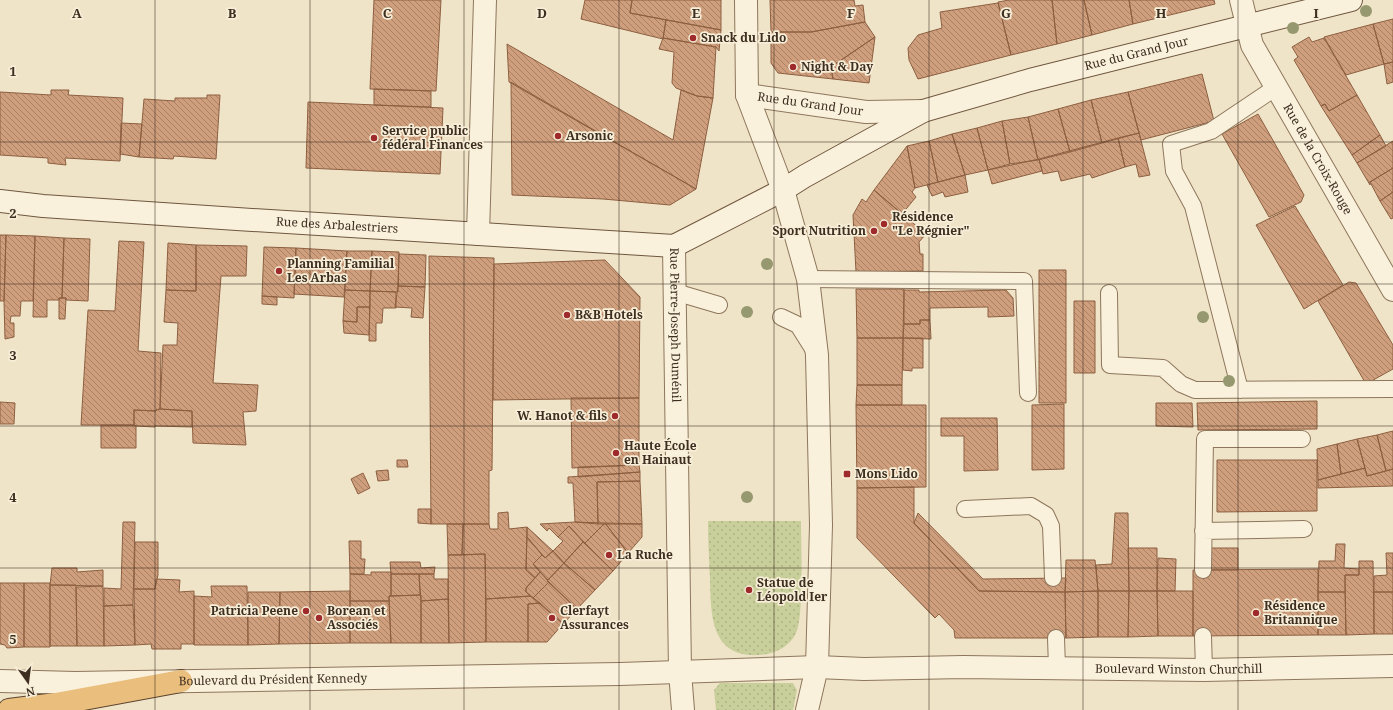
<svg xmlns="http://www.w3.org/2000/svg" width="1393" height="710" viewBox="0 0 1393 710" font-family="'Noto Serif',serif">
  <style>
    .grass { fill: url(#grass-dots) }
    .building { fill: url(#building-back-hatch); stroke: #8d5f41 }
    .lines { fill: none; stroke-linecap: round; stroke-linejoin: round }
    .service-casing { stroke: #8d765c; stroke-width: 18 }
    .minor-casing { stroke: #8d765c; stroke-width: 24 }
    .tertiary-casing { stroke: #8d765c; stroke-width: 24 }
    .secondary-casing { stroke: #6f573f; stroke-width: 24 }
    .trunk-casing { stroke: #5b4430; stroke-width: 24 }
    .service { stroke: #faf1dc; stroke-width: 16 }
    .minor { stroke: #faf1dc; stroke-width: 22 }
    .tertiary { stroke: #faf1dc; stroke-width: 22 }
    .secondary { stroke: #faf1dc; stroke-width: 22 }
    .trunk { stroke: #eabe7c; stroke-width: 22 }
    .tree { fill: #96986f }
    .grid { fill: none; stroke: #3d2e20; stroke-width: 1; stroke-opacity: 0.55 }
    .poi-dot { fill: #9e2a2b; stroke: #f7eed8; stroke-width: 1.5 }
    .labels { text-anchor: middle; stroke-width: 3.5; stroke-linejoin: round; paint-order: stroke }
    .poi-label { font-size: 12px; font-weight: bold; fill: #3d2e20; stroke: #f7eed8; text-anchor: start }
    .street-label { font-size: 12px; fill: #3d2e20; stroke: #f7eed8 }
    .grid-label { font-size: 13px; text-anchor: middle; font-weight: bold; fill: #3d2e20; stroke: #f7eed8; stroke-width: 3.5; stroke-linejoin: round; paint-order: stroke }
  </style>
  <defs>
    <pattern id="grass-dots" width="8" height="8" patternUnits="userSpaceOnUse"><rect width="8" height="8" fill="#c9cf9b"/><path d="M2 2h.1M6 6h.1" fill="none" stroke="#aeb285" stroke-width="1.8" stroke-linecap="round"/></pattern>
    <pattern id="building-back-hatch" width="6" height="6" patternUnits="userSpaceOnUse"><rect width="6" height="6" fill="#cf9f7d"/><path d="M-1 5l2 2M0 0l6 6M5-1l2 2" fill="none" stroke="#a98266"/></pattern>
  </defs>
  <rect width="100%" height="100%" fill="#f0e4c8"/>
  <path class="grass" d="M708,521H801C801,542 804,618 796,633C789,648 774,654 759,655C710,658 711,614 710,579C709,559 708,540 708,521Z
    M720,683H793L797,690L793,710H716L714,690Z"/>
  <path class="building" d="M374,0H441L436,91L370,89Z
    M585,0H632L630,13L666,20L663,39L581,19Z
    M632,0H721V30L630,13Z
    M770,0H854L855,6L863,5L865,22L811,32H771Z
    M1009,0H1052L1057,44L1011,55L998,2Z
    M1052,0H1084L1092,35L1057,44Z
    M1084,0H1129L1133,24L1092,35Z
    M1129,0H1214L1215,4L1133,24Z
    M998,3L1011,55L918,79L909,60L908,48L918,35L942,28L940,12Z
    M1393,19V62L1384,64L1373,24Z
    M666,20L721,30L719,51L716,47L663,38Z
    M865,22L875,37L831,67L833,79L778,73L771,63V32H811Z
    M1373,24L1384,64L1346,75L1324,37Z
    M875,37L869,83L833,79L831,67Z
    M1309,37L1312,42L1324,38L1357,95L1329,111L1325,104L1321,106L1294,60L1298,57L1292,47Z
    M663,38L716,47L713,98L697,96L676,88L672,83L674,52L659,49Z
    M507,44L673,140L681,90L697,96L713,98L696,189L509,82Z
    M1393,62V82L1387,84L1384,64Z
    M1202,74L1214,121L1141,140L1128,92Z
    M511,82L696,189L670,205L603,199L512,195Z
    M374,89L431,91V107L374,105Z
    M51,90H69L68,95L123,98L120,161L65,158L66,165L48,163V158L0,155V92L51,95Z
    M1128,92L1139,133L1102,143L1091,100Z
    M207,95H220L216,159L174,156L173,159L139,157L144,99L175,101V98H207Z
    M1357,95L1380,135L1352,155L1321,106L1325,104L1329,111Z
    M1091,100L1102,143L1070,152L1058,109Z
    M308,102L443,108L440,174L306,168Z
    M1058,109L1070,152L1038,160L1028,117Z
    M1258,114L1304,195L1301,202L1269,217L1222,134Z
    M1028,117L1038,160L1010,164L1002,121Z
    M1002,121L1010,164L988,170L977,128Z
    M121,123L142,124L139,157L120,154Z
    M977,128L988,170L965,175L952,134Z
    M1139,133L1150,175L1139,177L1136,164L1125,167L1118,138Z
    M952,134L965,175L938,182L929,141Z
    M1380,135L1386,146L1357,163L1352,155Z
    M1118,138L1125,167L1092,178L1090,174L1061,181L1058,171L1043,174L1039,159Z
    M929,141L938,182L915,188L907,146Z
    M1393,141V168L1370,182V185L1357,163Z
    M907,146L915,188L912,192L916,197L902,214L874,190Z
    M1039,159L1042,171L992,184L988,170Z
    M1393,168V192L1380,201L1370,182Z
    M965,175L968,192L945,197L943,192L932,196L927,185Z
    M874,190L926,234L919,242L920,254H923V271L856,272L853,215L862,199L866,202Z
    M1393,192V218L1391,219L1380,201Z
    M1295,206L1343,285L1304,309L1256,225Z
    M0,235H6L4,301H0Z
    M6,235L35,236L33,301H21L20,316H11L10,323H14V337L5,339L4,301Z
    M35,236L64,238L62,298H59V300H47V317H33Z
    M64,238L90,239L88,301L66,300V298H62Z
    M119,241L144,242L138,351L161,353L160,409L156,410V411L134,410V425H81L88,310L115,311Z
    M168,243L196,245V291L166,290Z
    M196,245L247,246L246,276H221L213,383L258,385L256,411L243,412L246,445L193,443L192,411L160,409L163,345H177L178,323L164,322L166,290L196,291Z
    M264,247L296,248L294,298L262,296Z
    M296,248L347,251L344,297L294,294Z
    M347,251H372L370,291L345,290Z
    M372,251L399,252L398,292L370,291Z
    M399,254L426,255L425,287L398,286Z
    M429,256L494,258L492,470L489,471V524H431Z
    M605,260L640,297L639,398L493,400L494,264Z
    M1039,270H1066V403H1039Z
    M1349,282L1356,283L1393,345V369L1366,384L1318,301Z
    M398,286L425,287L423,318L411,317L412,308L395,307Z
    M856,289H904L903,338H857Z
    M345,290L370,291V307H357V322L343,321Z
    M904,290H919V292L1006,290L1013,298L1014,316L988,317V307L930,308V320H920V324H904Z
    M370,291L396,292V308H383L382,323H376V341H369Z
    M262,296L277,297V305L262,304Z
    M59,298H66L65,319H59Z
    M1074,301H1095V373H1074Z
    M357,307H370L369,335L344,333L343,321L357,322Z
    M920,320H930L931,339L903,338L904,324H920Z
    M857,338H903L902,385H857Z
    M903,338H923V368H912V371L903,370Z
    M857,385H902V405H856Z
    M571,398H639V465L572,468Z
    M1317,401V429L1198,430L1197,403Z
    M0,402L15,403L14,424H0Z
    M1156,403H1192L1193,427L1156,426Z
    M1064,404V469L1032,470V405Z
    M856,405H926V487L857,488Z
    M160,409L192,411V427L155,426V427L136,426L134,425V410L156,411V410Z
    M941,418H997L998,470L964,471V436H941Z
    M101,425H134L136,426V448H101Z
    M1393,431V469L1386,471L1377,435Z
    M1377,435L1386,471L1367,476L1357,439Z
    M1357,439L1365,468L1341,474L1337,444Z
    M1337,444L1341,474L1318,480L1317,449Z
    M397,460H407L408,467H397Z
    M1217,460H1317V511L1217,512Z
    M639,465L640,472L578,477V467Z
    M1365,468L1367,476L1393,469V486L1318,488V480Z
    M388,470L389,480L378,481L376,471Z
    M640,472V481L597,482L598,524L575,522L573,483H568V477Z
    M363,473L370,488L358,494L351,479Z
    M640,481L642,524H598L597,482Z
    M914,487V523L979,591L1065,592L1066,638H955L954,630L939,614L935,618L857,538V488Z
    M418,509H431V524L418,523Z
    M508,512L509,529L527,527L526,570L535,578L526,588V592L531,596L486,599L485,554L462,555L463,524H489L490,529H498V513Z
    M918,513L983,579L1066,578L1065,592L979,591L914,523Z
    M1115,513H1128L1129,591H1098L1096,565L1112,564Z
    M123,522H135L133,605L104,606V588L121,589Z
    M575,522L605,523L585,543L569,526L558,537L549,528L547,531L540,524Z
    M605,523L642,524V537L628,553Z
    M605,523L628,553L613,571L585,543Z
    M447,524H463L462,555H448Z
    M569,526L583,542L564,563L553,551L563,541L558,537Z
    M527,527L553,551L545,558L527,537Z
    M527,537L542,555L533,564L540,572L535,578L526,570Z
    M349,541H361V559H365L364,574H350Z
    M135,542H158V575L155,589H134Z
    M583,542L613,571L595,590L564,563Z
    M1336,544H1345L1344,568L1359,569V575H1345V592H1318L1319,561H1335Z
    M1128,548H1157V591H1129Z
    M1209,548H1238V570H1209Z
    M553,551L564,563L548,580L533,564L542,555L545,558Z
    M1386,553H1393V592H1374V576L1387,575Z
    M485,554L486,642L449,643L448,555Z
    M1158,558L1176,559L1175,591H1157Z
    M1066,560H1095L1098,591L1065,592Z
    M1359,561H1373L1374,634L1346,635L1345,575H1359Z
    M390,562H420L421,568L435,567L434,574H391Z
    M564,563L595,590L577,609L547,581Z
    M52,568H77V572L103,570V586L50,585Z
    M1318,569V635L1193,636V570Z
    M371,572H391V596H389V601H350V574L371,575Z
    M540,572L549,582L533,598L526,592V588Z
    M391,574H419L420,595L391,596Z
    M419,574H434V579H448V599L421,601Z
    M156,579L180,580L179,592L194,591V644H181V649H152L151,644L135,645L134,589H155Z
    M549,582L577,609L563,624L533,598Z
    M0,583H24V647L7,648L5,645L0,644Z
    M24,583H50V647H24Z
    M50,585H76L77,646H50Z
    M103,586L104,646H77L76,587Z
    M211,586H247L248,645H194V596L212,597Z
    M350,591V643L279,644L280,592Z
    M1098,591V637L1066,638L1065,592Z
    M1098,591H1129L1128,637H1098Z
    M1129,591H1157L1158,636L1128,637Z
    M1157,591H1193V636H1158Z
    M248,592H280L279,644L248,645Z
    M1318,592H1345L1346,635H1318Z
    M1374,592H1393V634H1374Z
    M421,595V643H391L389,596Z
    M531,596L540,603L528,604V642H486V599Z
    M448,599L449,643H421V601Z
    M350,601H389L391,643H350Z
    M540,603L563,624L547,642H528V604Z
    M133,605L135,645L104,646V606Z"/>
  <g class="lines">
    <defs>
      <path id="service" d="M808,279L1024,281L1028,393
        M675,292L719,305
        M1109,293L1110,365L1163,368L1181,384L1195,390L1393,389
        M781,317L798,325L815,352
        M1240,390L1193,206L1174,171L1171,144L1211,131L1275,88
        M965,509L1031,506L1046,515L1051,526L1053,578
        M1203,531L1304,529
        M1203,570L1205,439H1302
        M1203,636L1204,670
        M1056,638L1057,667"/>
      <g id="minor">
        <path id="s1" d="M1241,0L1252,45L1393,290"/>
        <path id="s2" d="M747,95L866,112L923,111"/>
        <path d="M478,234L485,0"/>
      </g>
      <g id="tertiary">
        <path d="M746,0L747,95L783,190L808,279L817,355L821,525L817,667L807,710"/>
        <path id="s3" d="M674,246L680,672L683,710"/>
        <path id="s4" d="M0,681L75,683L620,674L817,667L864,669L963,667L1204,670L1393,666"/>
      </g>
      <g id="secondary">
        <path id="s5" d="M0,201L43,206L237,219L674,246L783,190L805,176L923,111L1030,80L1351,0"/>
      </g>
      <path id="trunk" d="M9,710L56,704L181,681"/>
    </defs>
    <use href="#service" class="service-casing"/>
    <use href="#minor" class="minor-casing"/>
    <use href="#tertiary" class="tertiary-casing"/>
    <use href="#secondary" class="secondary-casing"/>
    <use href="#trunk" class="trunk-casing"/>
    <use href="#service" class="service"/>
    <use href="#minor" class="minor"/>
    <use href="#tertiary" class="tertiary"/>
    <use href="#secondary" class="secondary"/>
    <use href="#trunk" class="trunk"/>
  </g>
  <g class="tree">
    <circle cx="1366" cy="11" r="6"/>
    <circle cx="1293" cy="28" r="6"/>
    <circle cx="767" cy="264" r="6"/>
    <circle cx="747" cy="312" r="6"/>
    <circle cx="1203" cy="317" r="6"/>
    <circle cx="1229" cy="381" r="6"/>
    <circle cx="747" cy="497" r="6"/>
  </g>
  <path class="grid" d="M155,0V710M310,0V710M464,0V710M619,0V710M774,0V710M929,0V710M1083,0V710M1238,0V710M0,142H1393M0,284H1393M0,426H1393M0,568H1393"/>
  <g class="poi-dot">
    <circle cx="693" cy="38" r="4"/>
    <circle cx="793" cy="67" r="4"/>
    <circle cx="558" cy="136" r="4"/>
    <circle cx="374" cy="138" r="4"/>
    <circle cx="884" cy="224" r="4"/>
    <circle cx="874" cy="231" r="4"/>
    <circle cx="279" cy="271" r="4"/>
    <circle cx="567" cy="315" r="4"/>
    <circle cx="615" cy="416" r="4"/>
    <circle cx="616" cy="453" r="4"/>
    <rect x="843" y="470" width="8" height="8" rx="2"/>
    <circle cx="609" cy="555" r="4"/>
    <circle cx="749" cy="590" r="4"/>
    <circle cx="306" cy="611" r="4"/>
    <circle cx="1256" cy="613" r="4"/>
    <circle cx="319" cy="618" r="4"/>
    <circle cx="552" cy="618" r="4"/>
  </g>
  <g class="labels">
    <g class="poi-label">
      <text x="701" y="42">Snack du Lido</text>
      <text x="801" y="71">Night &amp; Day</text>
      <text x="382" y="135">Service public<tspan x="382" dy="14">fédéral Finances</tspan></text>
      <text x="566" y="140">Arsonic</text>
      <text x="892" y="221">Résidence<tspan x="892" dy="14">"Le Régnier"</tspan></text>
      <text x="866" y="235" text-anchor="end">Sport Nutrition</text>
      <text x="287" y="268">Planning Familial<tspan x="287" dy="14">Les Arbas</tspan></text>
      <text x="575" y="319">B&amp;B Hotels</text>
      <text x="607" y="420" text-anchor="end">W. Hanot &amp; fils</text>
      <text x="624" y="450">Haute École<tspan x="624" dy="14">en Hainaut</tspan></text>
      <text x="855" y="478">Mons Lido</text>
      <text x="617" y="559">La Ruche</text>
      <text x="757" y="587">Statue de<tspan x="757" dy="14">Léopold Ier</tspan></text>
      <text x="1264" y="610">Résidence<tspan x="1264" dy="14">Britannique</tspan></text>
      <text x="298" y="615" text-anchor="end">Patricia Peene</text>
      <text x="327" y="615">Borean et<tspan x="327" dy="14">Associés</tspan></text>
      <text x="560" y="615">Clerfayt<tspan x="560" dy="14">Assurances</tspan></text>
    </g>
    <g class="street-label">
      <text dy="4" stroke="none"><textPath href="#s5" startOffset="1180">Rue du Grand Jour</textPath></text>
      <text dy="4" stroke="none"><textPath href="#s2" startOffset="64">Rue du Grand Jour</textPath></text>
      <text dy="4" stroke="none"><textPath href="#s1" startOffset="178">Rue de la Croix-Rouge</textPath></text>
      <text dy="4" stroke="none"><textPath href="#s5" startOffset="338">Rue des Arbalestriers</textPath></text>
      <text dy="4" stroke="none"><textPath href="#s3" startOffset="79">Rue Pierre-Joseph Duménil</textPath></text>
      <text dy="4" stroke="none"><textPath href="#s4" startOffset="1179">Boulevard Winston Churchill</textPath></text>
      <text dy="4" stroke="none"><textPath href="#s4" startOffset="273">Boulevard du Président Kennedy</textPath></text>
    </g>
  </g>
  <g class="grid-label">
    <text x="77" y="18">A</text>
    <text x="232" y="18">B</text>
    <text x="387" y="18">C</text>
    <text x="542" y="18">D</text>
    <text x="696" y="18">E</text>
    <text x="851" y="18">F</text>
    <text x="1006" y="18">G</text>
    <text x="1161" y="18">H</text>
    <text x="1316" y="18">I</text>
    <text x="13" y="76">1</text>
    <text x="13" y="218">2</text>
    <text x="13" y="360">3</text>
    <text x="13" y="502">4</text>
    <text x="13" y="644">5</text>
  </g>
  <g transform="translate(28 682) rotate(166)" stroke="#f7eed8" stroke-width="3" paint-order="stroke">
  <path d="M0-3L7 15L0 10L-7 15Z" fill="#3d2e20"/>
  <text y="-6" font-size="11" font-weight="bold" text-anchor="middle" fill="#3d2e20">N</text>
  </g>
</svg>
